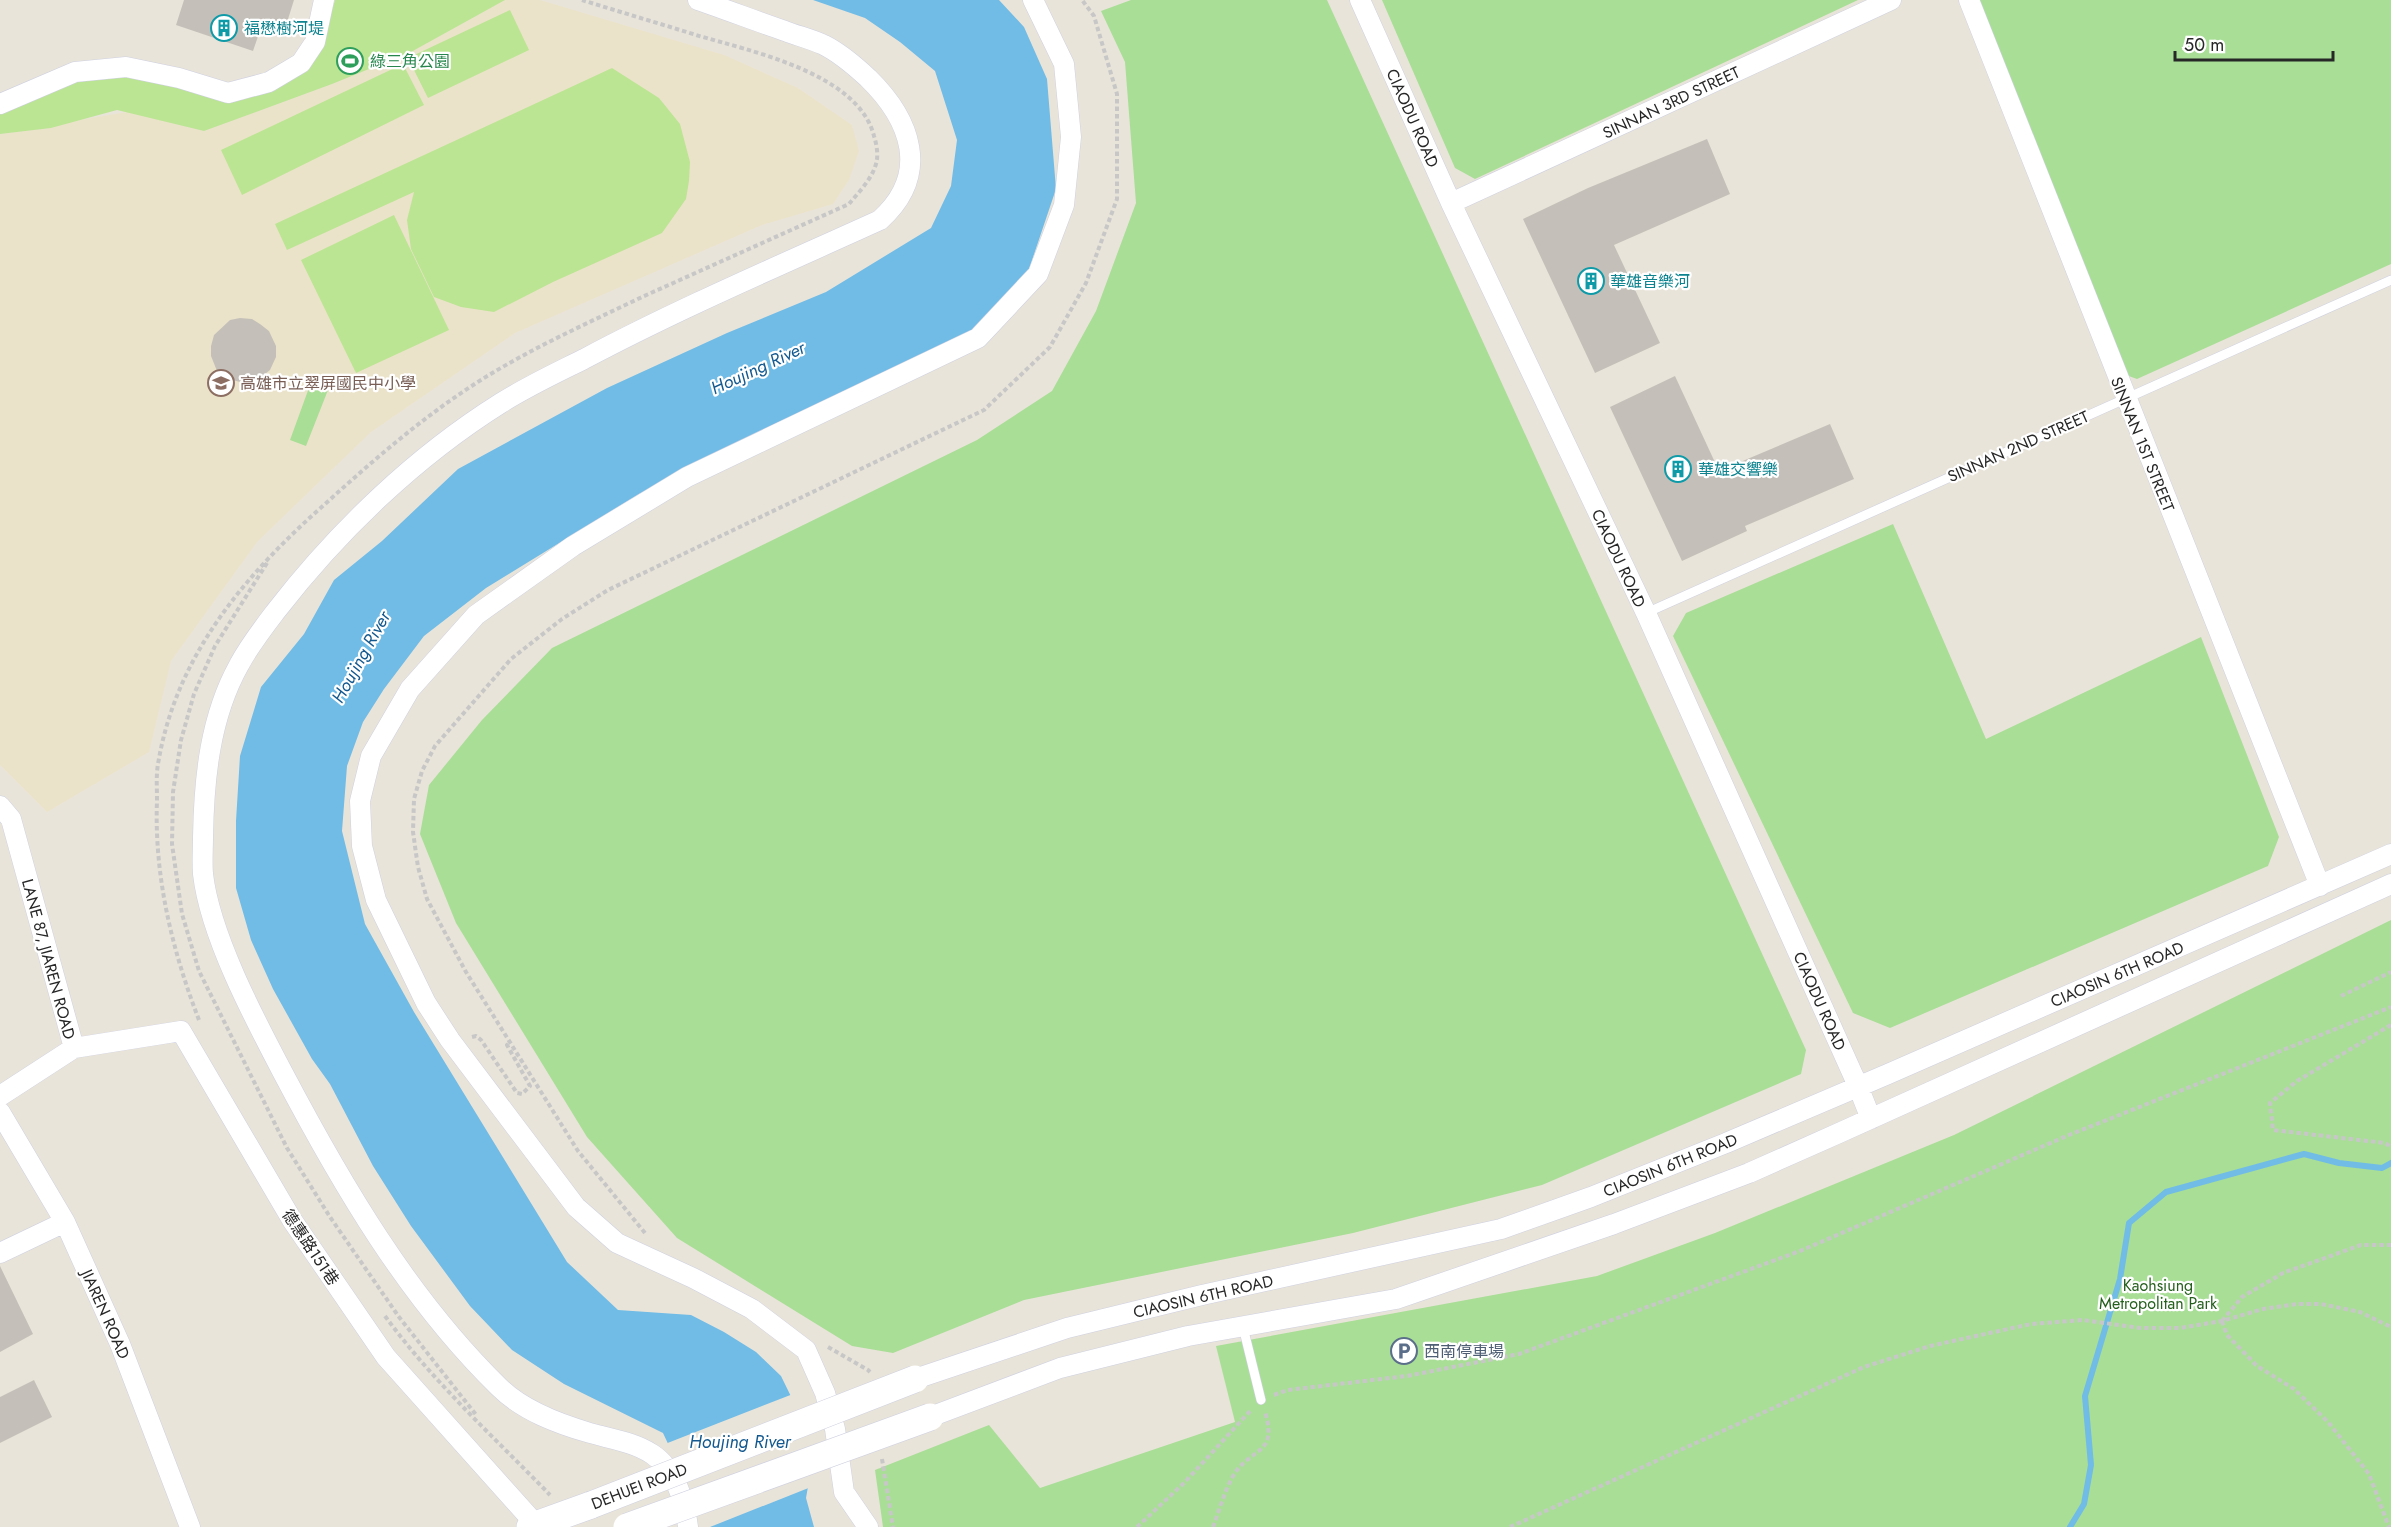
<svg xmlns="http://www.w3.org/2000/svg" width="2391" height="1527" viewBox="0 0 2391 1527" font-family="Jost,'Noto Sans TC',sans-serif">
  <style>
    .education { fill: #ebe3c9 }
    .green { fill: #a9de97 }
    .pitch { fill: #bbe593 }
    .water { fill: #70bce7 }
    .pier { fill: #e9e4d9 }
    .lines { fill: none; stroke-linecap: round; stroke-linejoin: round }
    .stream { stroke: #70bce7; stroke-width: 6 }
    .building { fill: #c4c0b9 }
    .lane-casing { stroke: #ced0e0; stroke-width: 10 }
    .street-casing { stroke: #ced0e0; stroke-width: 21 }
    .secondary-casing { stroke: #ced0e0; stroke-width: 28 }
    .path { stroke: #c7c7c7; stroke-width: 4; stroke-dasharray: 4.5 3; stroke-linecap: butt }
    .lane { stroke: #fff; stroke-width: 9 }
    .street { stroke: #fff; stroke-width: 20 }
    .secondary { stroke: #fff; stroke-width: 27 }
    .secondary-bridge-casing { stroke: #ced0e0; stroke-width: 28; stroke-linecap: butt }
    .secondary-bridge { stroke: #fff; stroke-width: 27 }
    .labels { text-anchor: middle; stroke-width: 4.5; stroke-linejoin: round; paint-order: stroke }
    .culture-label { font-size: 16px; fill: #0d838f; stroke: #fff; text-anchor: start }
    .leisure-label { font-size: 16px; fill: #27864d; stroke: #fff; text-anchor: start }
    .street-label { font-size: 16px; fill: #272727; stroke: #fff }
    .education-label { font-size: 16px; fill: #785e54; stroke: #fff; text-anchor: start }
    .park-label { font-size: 16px; fill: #245f1c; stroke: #fff }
    .service-label { font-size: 16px; fill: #4e5e75; stroke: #fff; text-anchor: start }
    .water-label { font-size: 18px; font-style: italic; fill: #13598f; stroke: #fff }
  </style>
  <rect width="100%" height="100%" fill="#e9e4d9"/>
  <path class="education" d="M505,0H540L724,55L798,88L852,125L859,151L849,180L833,204L762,225L515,333L371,432L257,542L171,661L149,752L47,812L0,765V134L51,128L73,121L127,112L204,131L332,84L411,52Z"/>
  <path class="green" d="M1131,0H1327L1806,1050L1801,1074L1542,1185L1353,1233L1024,1300L893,1353L852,1346L677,1238L587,1137L456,923L420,834L429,785L482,720L552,648L977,440L1052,391L1096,311L1136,203L1125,62L1101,11Z
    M1382,0H1858L1475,179L1455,168Z
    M1976,0H2391V264L2137,379L2126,375Z
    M310,385L328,390L306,446L290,440Z
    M1893,524L1986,739L2201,637L2279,837L2268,866L1890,1028L1853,1013L1673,636L1686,613Z
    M2391,920V1527H883L875,1470L989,1425L1040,1488L1235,1422L1216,1346L1597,1276L1715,1233L1954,1135Z"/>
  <path class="pitch" d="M335,0H505L411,52L332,84L204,131L117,110L51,128L0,134V106L75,72H128L233,97L321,49Z
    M510,10L529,50L428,98L408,58Z
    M403,64L424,105L242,195L221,150Z
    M612,68L659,98L680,124L690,162L689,181L686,199L662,233L553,282L494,312L461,307L434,297L411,249L407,220L414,192L287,250L275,224Z
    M394,215L449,330L356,373L301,260Z"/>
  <path class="water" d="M813,0H999L1024,27L1047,79L1056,189L1025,281L963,339L639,494L486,588L424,636L384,689L363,722L347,766L342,831L365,924L414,1012L567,1262L618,1310L691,1315L724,1332L756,1352L781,1376L803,1421L812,1464L806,1498L814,1527H707L663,1433L564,1384L512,1350L470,1306L411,1226L373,1166L330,1084L312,1059L273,989L251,940L236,888V821L240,756L261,687L304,634L334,580L382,541L458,469L607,388L727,333L826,292L931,228L951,186L957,140L935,71L900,42L865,18Z"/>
  <path class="pier" d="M793,1394L806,1420L815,1463L811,1487L710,1527H703L665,1444Z"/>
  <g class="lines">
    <path class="stream" d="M2070,1527L2084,1504L2091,1465L2085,1396L2120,1279L2129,1223L2166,1192L2304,1154L2339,1163L2382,1168L2391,1163"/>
  </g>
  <path class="building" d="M184,0H294L284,32L262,25L253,51L176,25Z
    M1707,139L1730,194L1614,245L1660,343L1595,373L1523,219L1588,188Z
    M240,318L252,319L260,324L269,331L276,346V357L270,370L251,385L229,379L217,371L211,356V346L214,335L230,320Z
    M1675,376L1719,471L1830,424L1854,479L1745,526L1747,531L1682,561L1610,407Z
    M0,1266L33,1334L0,1352Z
    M34,1380L52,1417L0,1443V1397Z"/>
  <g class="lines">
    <defs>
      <path id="lane" d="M1646,613L2391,280
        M1243,1327L1261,1400"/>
      <path id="street" d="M1360,0L1451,203L1646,613L1858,1086L1871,1119
        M1969,0L2320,886
        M0,104L75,72L126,67L179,78L228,93L269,82L301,63L315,42L324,0
        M1451,203L1891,0
        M0,806L11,819L74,1048L0,1096
        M74,1048L181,1031L292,1220L386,1357L538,1527
        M0,1112L65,1222L120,1344L190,1527
        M0,1253L65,1222
        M915,1379L1067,1328L1202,1295L1501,1229L1591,1197L1726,1143L1888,1074L2391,854
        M930,1417L1060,1368L1188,1336L1396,1299L1614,1224L1749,1173L1839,1133L2391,884
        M688,1527C685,1501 675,1469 652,1454C634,1442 611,1439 590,1433C559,1424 523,1411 499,1387C408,1298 342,1185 283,1073C254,1018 210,935 203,874C202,862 203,849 203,837C204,778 210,717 239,665C249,646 263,628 276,611C338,531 415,457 501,403C528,386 556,373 584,359C680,308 781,265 880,220C931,174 911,120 868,78C854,65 840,53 824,45C811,39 798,36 785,31C756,21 727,10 698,0
        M868,1527L844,1492L835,1429L825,1393L806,1350L752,1309L693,1278L617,1243L576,1207L450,1040L426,1003L376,900L362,846L360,801L371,756L410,689L476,615L573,546L687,477L978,338L1038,274L1064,205L1071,137L1064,64L1033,0"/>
      <path id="secondary" d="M530,1527L591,1505"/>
    </defs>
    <use href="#lane" class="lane-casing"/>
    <use href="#street" class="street-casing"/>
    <use href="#secondary" class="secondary-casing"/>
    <path class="path" d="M267,563L215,646L194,694L181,740L173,792L172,844L182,914L199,971L287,1148L330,1217L399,1317L477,1416
      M2341,996L2391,972
      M199,1020C172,950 154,876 157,800C157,788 156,776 158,764C176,655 245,575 325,504C378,456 432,409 494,372C541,344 592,321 642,297C711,266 780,235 849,204C858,193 870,181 875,167C879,157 877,146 874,136C858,73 750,51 696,35C658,23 620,12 582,0
      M2391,1025L2297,1081L2270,1103L2273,1130L2385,1143L2391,1147
      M472,1037L476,1036L481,1040L517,1093L522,1094L530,1086L507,1045L510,1043
      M645,1233L578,1151L466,972L427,899L418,867L413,832L414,799L422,771L435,746L511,659L562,619L608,590L984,410L1050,347L1086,283L1117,199V94L1094,16L1082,0
      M385,1316C433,1382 494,1437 550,1495
      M2222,1321L2227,1335L2257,1366L2294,1389L2328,1422L2369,1474L2389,1527
      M2222,1321L2242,1297L2283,1273L2361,1245H2391
      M828,1347L868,1370L870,1372
      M1274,1395L1288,1390L1407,1376L1519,1354L1800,1251L2069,1135L2391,1007
      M882,1459L893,1527
      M1137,1527L1185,1482L1251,1410
      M1213,1527C1219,1511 1224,1493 1232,1478C1248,1447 1279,1457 1265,1412
      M1510,1527L1864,1367L1930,1346L2031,1324L2083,1320L2140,1328H2180L2222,1321L2263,1309L2297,1304H2321L2360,1312L2391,1327"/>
    <use href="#lane" class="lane"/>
    <use href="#street" class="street"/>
    <use href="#secondary" class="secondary"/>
    <defs>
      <path id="secondary-bridge" d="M591,1505L915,1379
        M627,1527L930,1417"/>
    </defs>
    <use href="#secondary-bridge" class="secondary-bridge-casing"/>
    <use href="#secondary-bridge" class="secondary-bridge"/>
  </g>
  <defs>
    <symbol id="building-ring" viewBox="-11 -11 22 22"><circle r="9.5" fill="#fff" stroke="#0f9aa8" stroke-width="1.5"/><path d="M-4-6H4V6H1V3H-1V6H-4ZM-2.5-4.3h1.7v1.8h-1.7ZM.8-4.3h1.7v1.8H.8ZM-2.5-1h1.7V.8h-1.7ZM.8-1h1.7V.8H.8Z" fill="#0f9aa8"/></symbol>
    <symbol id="stadium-ring" viewBox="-11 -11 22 22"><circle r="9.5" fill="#fff" stroke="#2e9e5b" stroke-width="1.5"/><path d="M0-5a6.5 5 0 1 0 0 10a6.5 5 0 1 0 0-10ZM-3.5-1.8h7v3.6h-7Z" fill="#2e9e5b"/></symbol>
    <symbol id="school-ring" viewBox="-11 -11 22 22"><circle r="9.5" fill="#fff" stroke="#8d6e63" stroke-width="1.5"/><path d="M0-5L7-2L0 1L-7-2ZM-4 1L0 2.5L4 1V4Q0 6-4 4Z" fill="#8d6e63"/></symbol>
    <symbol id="parking-ring" viewBox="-11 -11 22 22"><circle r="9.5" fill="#fff" stroke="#5c6f8a" stroke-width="1.5"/><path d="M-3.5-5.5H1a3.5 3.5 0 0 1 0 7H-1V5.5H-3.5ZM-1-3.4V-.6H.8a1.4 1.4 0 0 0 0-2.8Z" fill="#5c6f8a"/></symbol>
  </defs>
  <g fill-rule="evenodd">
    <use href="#building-ring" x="209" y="13" width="30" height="30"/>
    <use href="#stadium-ring" x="335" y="46" width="30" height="30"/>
    <use href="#building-ring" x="1576" y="266" width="30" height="30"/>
    <use href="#school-ring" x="206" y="368" width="30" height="30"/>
    <use href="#building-ring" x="1663" y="454" width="30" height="30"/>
    <use href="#parking-ring" x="1389" y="1336" width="30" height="30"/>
  </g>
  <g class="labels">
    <g class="culture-label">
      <text x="244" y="34">福懋樹河堤</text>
      <text x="1610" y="287">華雄音樂河</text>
      <text x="1698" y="475">華雄交響樂</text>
    </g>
    <g class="leisure-label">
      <text x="370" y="67">綠三角公園</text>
    </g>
    <g class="street-label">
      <text transform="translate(1671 102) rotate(-25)" y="6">SINNAN 3RD STREET</text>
      <text transform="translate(1413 118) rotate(66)" y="6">CIAODU ROAD</text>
      <text transform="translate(2143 444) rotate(68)" y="6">SINNAN 1ST STREET</text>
      <text transform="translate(2018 446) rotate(-24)" y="6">SINNAN 2ND STREET</text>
      <text transform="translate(1619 558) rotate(65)" y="6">CIAODU ROAD</text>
      <text transform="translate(49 959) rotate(75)" y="6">LANE 87, JIAREN ROAD</text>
      <text transform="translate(2117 974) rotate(-23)" y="6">CIAOSIN 6TH ROAD</text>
      <text transform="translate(1820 1001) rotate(66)" y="6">CIAODU ROAD</text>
      <text transform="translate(1670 1165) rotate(-22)" y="6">CIAOSIN 6TH ROAD</text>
      <text transform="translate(311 1247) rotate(56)" y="6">德惠路151巷</text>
      <text transform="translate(1203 1296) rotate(-13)" y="6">CIAOSIN 6TH ROAD</text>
      <text transform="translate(106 1314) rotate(66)" y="6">JIAREN ROAD</text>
      <text transform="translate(639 1486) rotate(-21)" y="6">DEHUEI ROAD</text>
    </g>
    <g class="education-label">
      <text x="240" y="389">高雄市立翠屏國民中小學</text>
    </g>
    <g class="park-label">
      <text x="2158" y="1291">Kaohsiung<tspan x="2158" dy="18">Metropolitan Park</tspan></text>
    </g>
    <g class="service-label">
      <text x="1424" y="1357">西南停車場</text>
    </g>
    <g class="water-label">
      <text transform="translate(758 368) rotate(-25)" y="6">Houjing River</text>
      <text transform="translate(361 657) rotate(-61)" y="6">Houjing River</text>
      <text x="740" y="1448">Houjing River</text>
    </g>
  </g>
  <path d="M2175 51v9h158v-9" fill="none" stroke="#272727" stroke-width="3"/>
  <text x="2184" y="51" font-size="18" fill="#272727" stroke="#ffffff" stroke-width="4.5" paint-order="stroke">50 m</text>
</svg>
